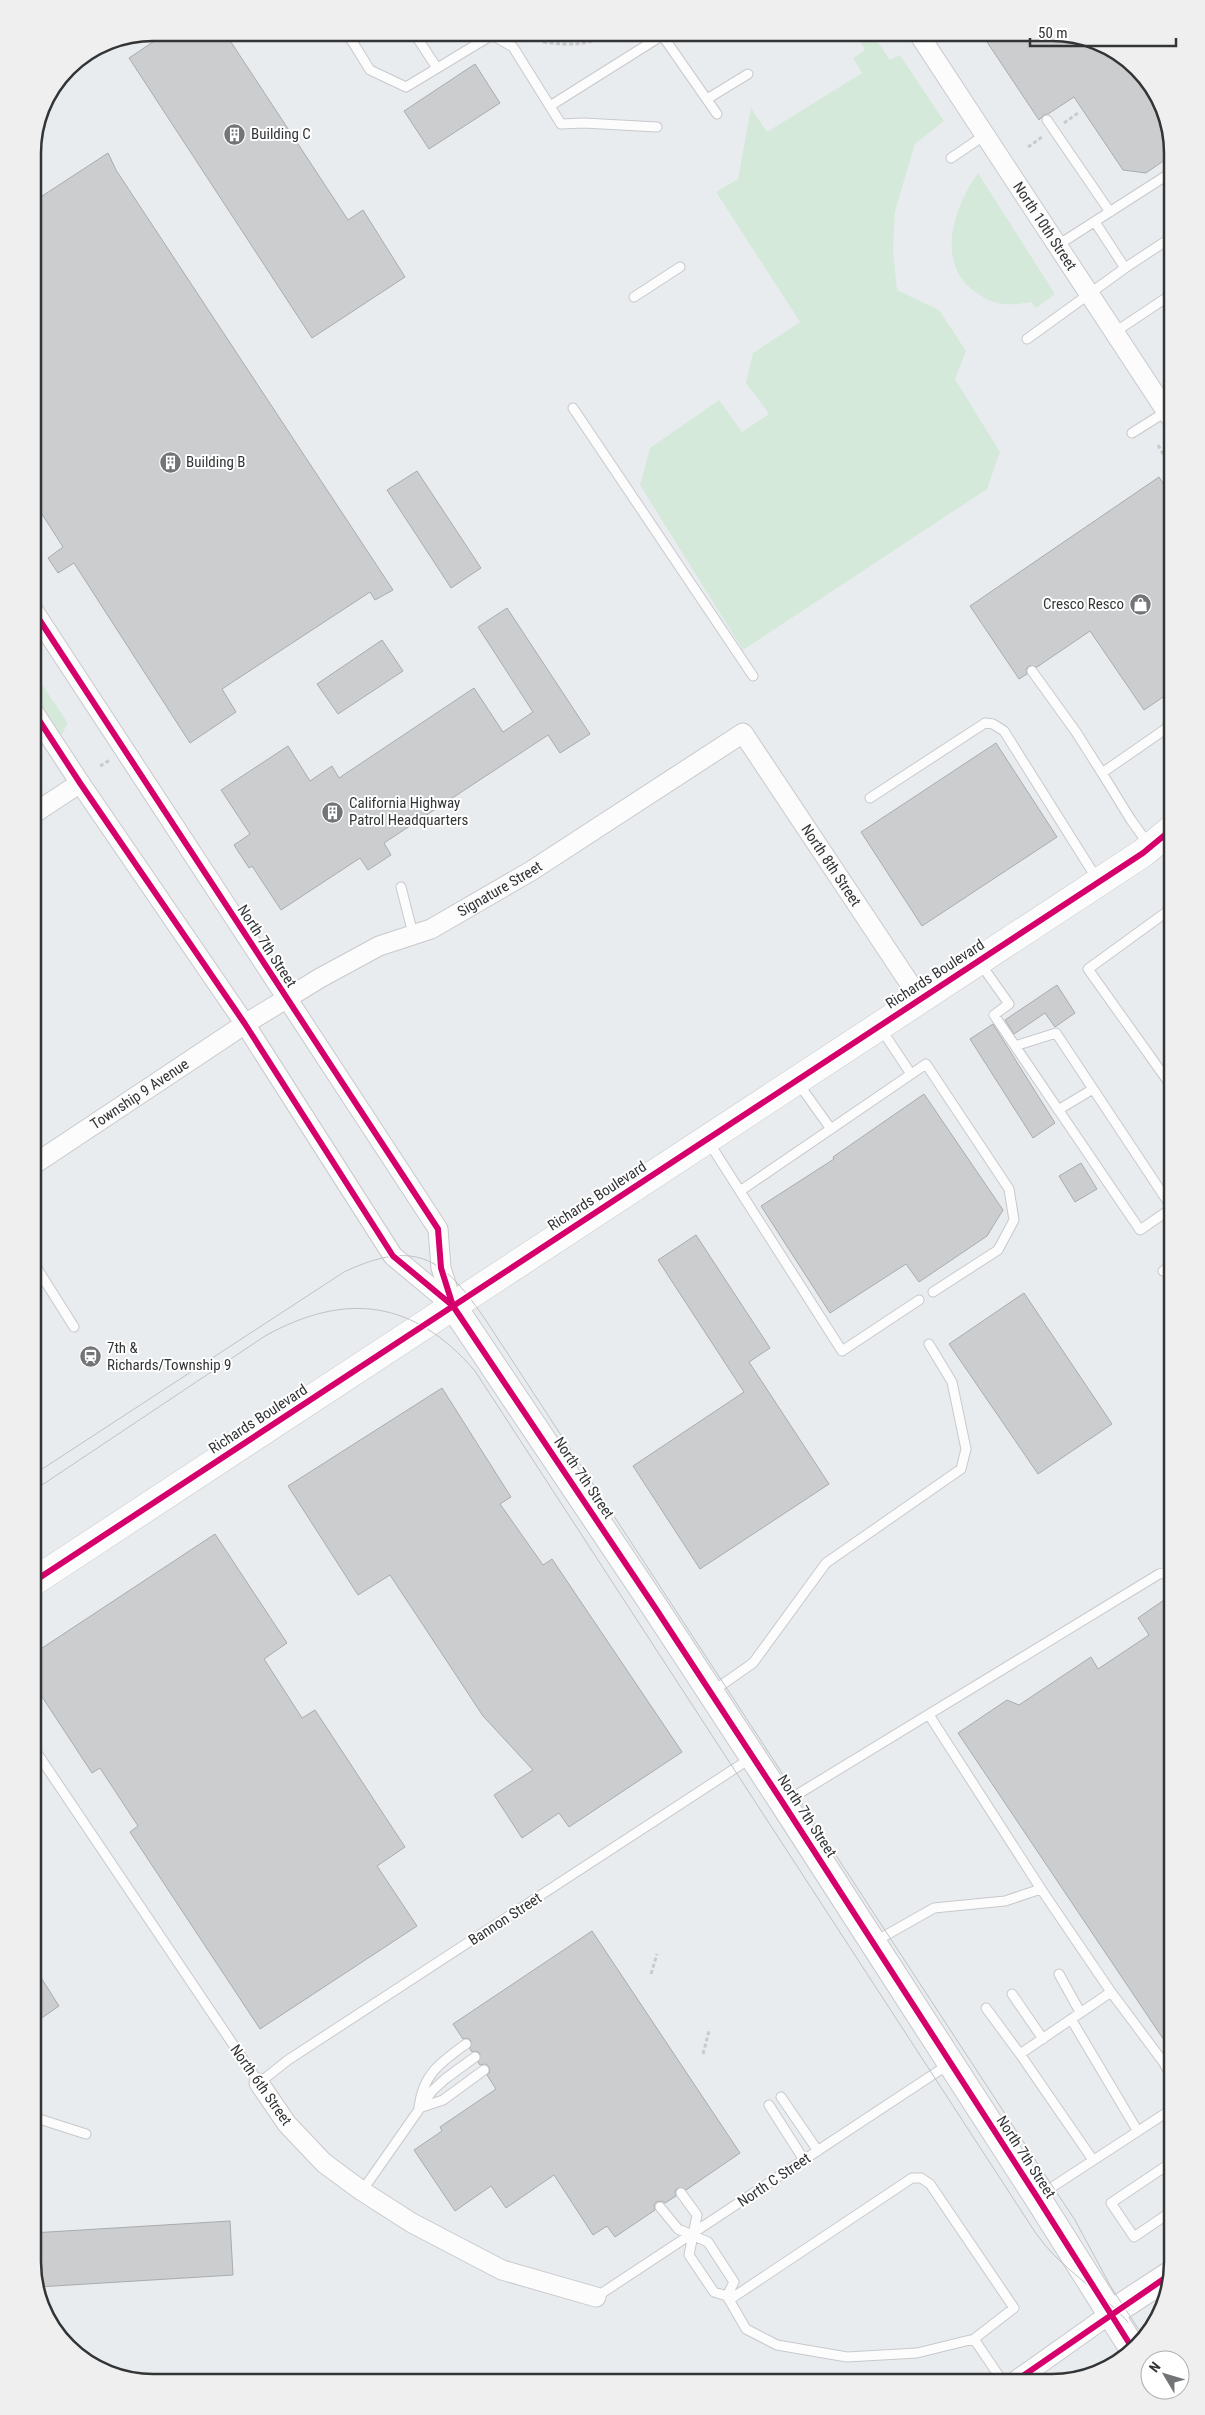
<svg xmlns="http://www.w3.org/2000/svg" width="1205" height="2415" viewBox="0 0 1205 2415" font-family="'Roboto Condensed',sans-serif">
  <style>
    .green { fill: #d5e9da }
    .building { fill: #cbcdcf; stroke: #a9acae }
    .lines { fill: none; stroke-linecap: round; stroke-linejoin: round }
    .lane-casing { stroke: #c8c9cc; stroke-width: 11 }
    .street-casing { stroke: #c8c9cc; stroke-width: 21 }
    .secondary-casing { stroke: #c8c9cc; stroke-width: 28 }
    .primary-casing { stroke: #c8c9cc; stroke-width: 29 }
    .path { stroke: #c9cacb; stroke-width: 3; stroke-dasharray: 4 2.5; stroke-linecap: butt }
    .lane { stroke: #fcfcfd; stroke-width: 9 }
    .street { stroke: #fcfcfd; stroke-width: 19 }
    .secondary { stroke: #fcfcfd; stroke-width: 26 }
    .primary { stroke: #fcfcfd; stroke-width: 28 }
    .tram { stroke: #c0c1c2; stroke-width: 1 }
    .cycleway-casing { stroke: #fff; stroke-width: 9 }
    .cycleway { stroke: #d6006c; stroke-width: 6 }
    .labels { text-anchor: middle; stroke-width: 4; stroke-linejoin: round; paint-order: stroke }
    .poi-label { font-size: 15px; fill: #323436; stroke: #fff; text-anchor: start }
    .street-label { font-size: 15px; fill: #323436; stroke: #fff }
    .rim { fill: none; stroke: #323436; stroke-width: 2.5 }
  </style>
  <rect width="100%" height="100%" fill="#e9ecef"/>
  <path class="green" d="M855,33H872L890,60L900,55L944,121L915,144L895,211L893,251L897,290L939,310L966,351L955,379L1000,452L987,489L743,650L640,485L650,448L719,400L742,432L769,414L746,383L753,353L800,322L716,192L738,179L751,108L767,132L862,73L853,58L865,50Z
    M978,173L1055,294L1036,308L1031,302C1005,306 996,307 974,291C935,263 954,206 978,173Z
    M43,686L68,723L61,736L33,694V687Z"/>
  <path class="building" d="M168,32L225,33L348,220L363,210L405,277L312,338L129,58Z
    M981,33H1060L1125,57L1163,107L1172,155L1146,173L1123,170L1074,97L1048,114L1044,115L1039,120Z
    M475,64L500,103L429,149L404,111Z
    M108,153L116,170L393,590L375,600L370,592L222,689L236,712L190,743L74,563L58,573L48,558L63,547L33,500V202Z
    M417,471L481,568L451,588L387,490Z
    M1159,477L1172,497V691L1144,710L1090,631L1037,667L1029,666L1026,669L1027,674L1019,679L970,606Z
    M507,608L590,734L560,753L548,735L384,843L391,855L368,870L360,858L281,910L252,866L249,868L234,845L250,834L221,790L288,746L310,781L332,766L339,778L474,688L503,732L533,712L478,627Z
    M382,640L403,671L338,714L317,684Z
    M996,743L1057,837L922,926L861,832Z
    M1057,985L1075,1013L1055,1027L1045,1013L1014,1034L1005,1020Z
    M993,1024L1055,1123L1033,1138L970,1039Z
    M924,1094L1003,1210L987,1236L919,1282L906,1264L830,1313L761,1206L834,1159L833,1157Z
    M1081,1163L1097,1189L1075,1202L1059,1176Z
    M696,1235L770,1348L749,1362L829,1484L700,1569L633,1466L744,1392L658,1260Z
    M1024,1293L1112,1424L1038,1474L949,1344Z
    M442,1388L511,1497L500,1504L543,1565L552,1559L682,1752L569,1827L559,1813L522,1838L494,1795L533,1770L483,1716L390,1575L358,1595L288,1486Z
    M215,1534L287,1643L264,1659L302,1718L315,1710L405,1847L377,1866L417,1926L260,2029L130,1832L138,1826L100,1768L92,1773L33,1683V1654Z
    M1164,1600L1172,1613V2052L958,1733L1007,1700L1019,1705L1091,1657L1098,1669L1149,1635L1138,1618Z
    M592,1931L740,2153L686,2190L678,2188L675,2191L676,2196L665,2203L662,2201L656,2202L654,2205L655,2210L615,2237L607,2226L593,2235L554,2175L506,2208L491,2186L455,2211L414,2150L442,2131L440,2127L496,2089L487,2075L490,2072L489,2067L486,2064L480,2065L478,2062L480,2054L477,2051L472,2052L470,2049L471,2041L468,2038L463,2039L453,2024Z
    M33,1965L59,2006L33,2024Z
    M230,2221L233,2275L38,2287L32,2262V2233Z"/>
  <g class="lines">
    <defs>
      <path id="lane" d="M347,33L370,70L406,87L492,35L513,47L561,124L584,123L657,127
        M414,33L437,68
        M472,33L479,43
        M662,35L717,114
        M66,71L87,57
        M707,99L748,74
        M550,106L666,33
        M1047,120L1110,212
        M951,158L985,135
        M1095,222L1125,268
        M1058,245L1172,172
        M634,297L680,267
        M1115,332L1172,294
        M1027,339L1125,268L1172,237
        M573,408L753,676
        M1132,433L1167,411
        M1032,671L1076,732L1102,773
        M1172,735L1164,730L1172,723
        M870,798L985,723L993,724L1004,731L1097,879
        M1149,845L1131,820L1102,773L1164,730
        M401,887L413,934
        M980,963L1009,1004L994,1015L1140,1230L1172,1208
        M881,1029L911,1074
        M1015,1046L1056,1033L1172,1208
        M798,1083L831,1129
        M1172,1087L1088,969L1172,908
        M1058,1110L1093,1089
        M708,1141L842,1351L919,1300
        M740,1191L926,1064L1009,1189L1014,1220L998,1250L933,1292
        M33,1262L74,1327
        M1163,1271L1172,1264
        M713,1691L753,1663L826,1563L961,1469L966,1449L952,1382L929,1344
        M33,1747L259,2083L288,2060L751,1758
        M785,1802L1159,1574L1172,1571
        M1041,1889L1111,1992L1164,2063L1172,2079
        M874,1942L934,1908L1005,1901L1041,1889L929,1715
        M1059,1974L1080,2012
        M1012,1994L1043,2039
        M986,2008L1020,2054
        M1071,2019L1137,2130
        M781,2097L818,2151
        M769,2105L804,2160
        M419,2107C423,2074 441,2062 466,2044
        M419,2108L443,2100L484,2070
        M33,2117L86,2134
        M1093,2160L1020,2054L1111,1992
        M362,2191L432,2091L445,2079L475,2057
        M681,2193L697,2215L689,2255L714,2292L727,2296L746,2329L777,2345L847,2357L917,2353L974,2339L1003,2382
        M1040,2195L1172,2109
        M660,2207L678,2229L708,2242L734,2282L727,2296
        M1172,2211L1134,2237L1111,2203L1172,2162
        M596,2297L949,2064
        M729,2300L912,2178H921L930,2184L1014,2308L974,2339"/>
      <g id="street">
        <path id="s1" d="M918,33L1172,420"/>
        <path d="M33,610L438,1229L441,1268L453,1306"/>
        <path d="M33,711L80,783L245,1024L393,1256L453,1306"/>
        <path d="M33,814L80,783"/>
        <path id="s2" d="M33,1165L245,1024L320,978L379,946L431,929L531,871L743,733L920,999"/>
        <path d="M259,2083L287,2124L324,2163L362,2191L412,2223L502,2270L596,2297"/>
        <path d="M1014,2382L1110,2314"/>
      </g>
      <path id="secondary" d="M453,1306L656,1609L783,1803L1037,2197L1131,2346
        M1110,2314L1168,2276"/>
      <path id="primary" d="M33,1582L1143,853L1172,829"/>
    </defs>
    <use href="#lane" class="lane-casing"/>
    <use href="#street" class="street-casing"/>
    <use href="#secondary" class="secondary-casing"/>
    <use href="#primary" class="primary-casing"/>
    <path class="path" d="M543,42C572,46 588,45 615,33
      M1064,123L1078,113
      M1028,147L1042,137
      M1158,445L1172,470
      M100,766L110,760
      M33,770L40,773
      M651,1974L657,1954
      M703,2054L709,2031"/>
    <use href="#lane" class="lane"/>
    <use href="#street" class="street"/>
    <use href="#secondary" class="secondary"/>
    <use href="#primary" class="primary"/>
    <path class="tram" d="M33,1475L344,1272C418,1237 445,1260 487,1322L1053,2187L1075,2220L1111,2287L1143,2336
      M33,1491L265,1336C346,1291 414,1300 475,1371L1035,2232C1060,2269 1099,2289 1128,2322"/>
    <defs>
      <path id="cycleway" d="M33,610L438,1229L441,1268L453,1306
        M33,711L80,783L245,1024L393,1256L453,1306L656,1609L783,1803L1037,2197L1131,2346
        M33,1582L1143,853L1172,829
        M1014,2382L1168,2276"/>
    </defs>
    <use href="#cycleway" class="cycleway-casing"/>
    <use href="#cycleway" class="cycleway"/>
  </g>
  <defs>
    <symbol id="building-disc" viewBox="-11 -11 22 22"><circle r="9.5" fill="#727477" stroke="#fff"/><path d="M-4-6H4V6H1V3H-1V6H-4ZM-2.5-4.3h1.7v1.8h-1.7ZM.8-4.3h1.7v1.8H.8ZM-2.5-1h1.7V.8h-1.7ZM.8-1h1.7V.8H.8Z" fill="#fff"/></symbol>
    <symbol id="shop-disc" viewBox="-11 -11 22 22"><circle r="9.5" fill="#727477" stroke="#fff"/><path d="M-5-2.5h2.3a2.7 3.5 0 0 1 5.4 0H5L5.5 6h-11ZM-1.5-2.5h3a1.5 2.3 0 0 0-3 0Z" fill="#fff"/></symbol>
    <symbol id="station-disc" viewBox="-11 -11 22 22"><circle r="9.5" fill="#727477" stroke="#fff"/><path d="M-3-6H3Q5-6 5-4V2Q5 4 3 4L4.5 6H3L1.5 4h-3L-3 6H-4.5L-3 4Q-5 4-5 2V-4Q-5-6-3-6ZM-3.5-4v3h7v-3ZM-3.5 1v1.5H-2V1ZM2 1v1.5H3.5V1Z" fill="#fff"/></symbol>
  </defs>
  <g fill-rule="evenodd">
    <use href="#building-disc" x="222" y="122" width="25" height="25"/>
    <use href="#building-disc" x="158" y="450" width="25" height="25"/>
    <use href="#shop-disc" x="1128" y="592" width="25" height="25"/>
    <use href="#building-disc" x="320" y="800" width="25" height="25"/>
    <use href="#station-disc" x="78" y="1344" width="25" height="25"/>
  </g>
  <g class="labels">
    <g class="poi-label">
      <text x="251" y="139">Building C</text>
      <text x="186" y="467">Building B</text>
      <text x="1124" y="609" text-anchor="end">Cresco Resco</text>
      <text x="349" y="808">California Highway<tspan x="349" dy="17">Patrol Headquarters</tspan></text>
      <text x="107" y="1353">7th &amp;<tspan x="107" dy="17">Richards/Township 9</tspan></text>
    </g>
    <g class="street-label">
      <text dy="5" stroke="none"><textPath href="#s1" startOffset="231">North 10th Street</textPath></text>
      <text dy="5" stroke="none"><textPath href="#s2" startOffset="992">North 8th Street</textPath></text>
      <text dy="5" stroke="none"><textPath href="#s2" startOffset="544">Signature Street</textPath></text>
      <text transform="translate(267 946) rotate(57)" y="5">North 7th Street</text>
      <text transform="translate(935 974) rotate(-33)" y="5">Richards Boulevard</text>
      <text dy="5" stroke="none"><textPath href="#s2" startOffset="128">Township 9 Avenue</textPath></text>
      <text transform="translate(597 1196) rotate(-33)" y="5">Richards Boulevard</text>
      <text transform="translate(258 1419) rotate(-33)" y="5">Richards Boulevard</text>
      <text transform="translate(584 1478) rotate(56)" y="5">North 7th Street</text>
      <text transform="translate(807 1816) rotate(57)" y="5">North 7th Street</text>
      <text transform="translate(505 1919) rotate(-33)" y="5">Bannon Street</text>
      <text transform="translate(261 2085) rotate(55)" y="5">North 6th Street</text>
      <text transform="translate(1026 2157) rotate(57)" y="5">North 7th Street</text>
      <text transform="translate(774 2180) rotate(-34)" y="5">North C Street</text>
    </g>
  </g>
  <path d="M0 0H1205V2415H0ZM153 41H1052A112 112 0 0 1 1164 153V2262A112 112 0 0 1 1052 2374H153A112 112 0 0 1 41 2262V153A112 112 0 0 1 153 41Z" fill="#efefef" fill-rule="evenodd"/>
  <path class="rim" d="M153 41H1052A112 112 0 0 1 1164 153V2262A112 112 0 0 1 1052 2374H153A112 112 0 0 1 41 2262V153A112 112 0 0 1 153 41Z"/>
  <g transform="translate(1165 2375) rotate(308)"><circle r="24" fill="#ffffff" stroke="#adaeaf"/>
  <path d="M0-4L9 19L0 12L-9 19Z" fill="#727477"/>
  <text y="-8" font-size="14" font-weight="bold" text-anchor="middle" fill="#323436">N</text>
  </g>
  <path d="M1030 38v8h146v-8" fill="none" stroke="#323436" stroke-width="2.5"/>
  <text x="1038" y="38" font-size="15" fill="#323436" stroke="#ffffff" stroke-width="4" paint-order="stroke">50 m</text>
</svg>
